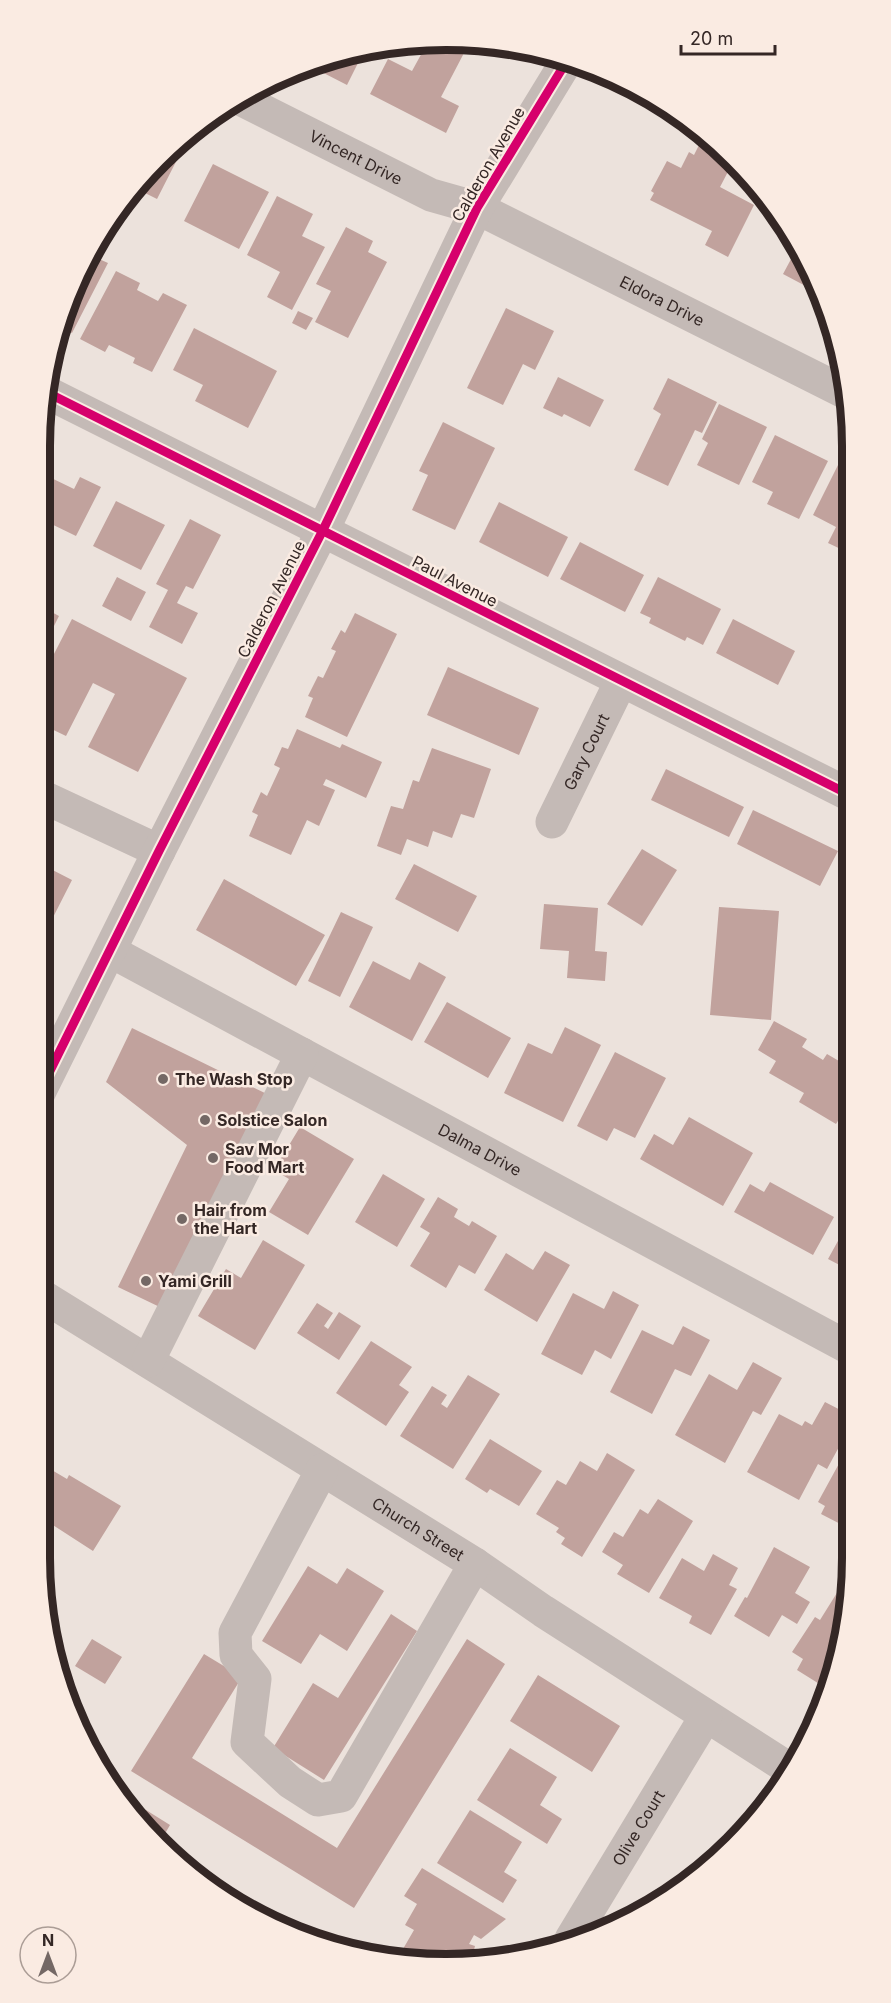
<svg xmlns="http://www.w3.org/2000/svg" width="891" height="2003" viewBox="0 0 891 2003" font-family="Inter,sans-serif">
  <style>
    .building { fill: #c1a29d }
    .lines { fill: none; stroke-linecap: round; stroke-linejoin: round }
    .minor { stroke: #c4bab6; stroke-width: 33 }
    .cycleway-casing { stroke: #faebe2; stroke-width: 13 }
    .cycleway { stroke: #d6006c; stroke-width: 9 }
    .poi-dot { fill: #746865; stroke: #faebe2; stroke-width: 2 }
    .labels { text-anchor: middle; stroke-width: 5; stroke-linejoin: round; paint-order: stroke }
    .street-label { font-size: 16px; fill: #342725; stroke: #faebe2 }
    .poi-label { font-size: 16px; font-weight: bold; fill: #342725; stroke: #faebe2; text-anchor: start }
    .rim { fill: none; stroke: #342725; stroke-width: 8 }
  </style>
  <rect width="100%" height="100%" fill="#ece2dc"/>
  <path class="building" d="M429,40L439,41L464,53L441,97L459,106L446,133L370,94L388,59L412,71Z
    M365,49L347,85L308,65L341,53Z
    M702,139L709,143L732,164L720,187L754,205L728,257L705,245L712,231L650,200L654,193L651,191L667,161L681,168L689,152L694,155Z
    M177,143L184,146L157,199L133,187L140,177Z
    M213,164L269,192L239,249L184,221Z
    M277,196L313,214L302,236L325,247L292,310L267,297L280,272L247,255Z
    M775,210L778,215L789,234L768,223Z
    M346,227L373,241L368,252L387,262L348,338L315,322L331,291L316,284Z
    M797,248L818,285L815,291L783,274Z
    M88,254L108,263L72,333L59,326L61,315Z
    M116,271L140,283L137,290L158,301L163,293L187,305L152,372L133,363L135,358L109,345L105,352L80,339Z
    M506,308L554,331L535,370L523,364L503,405L467,388Z
    M298,311L313,318L306,330L292,323Z
    M194,328L277,371L248,428L195,401L203,385L173,370Z
    M558,377L604,400L590,427L564,414L562,417L543,408Z
    M668,378L717,402L702,433L695,430L668,486L634,470L661,414L653,409Z
    M719,404L767,427L739,485L697,465L708,443L702,439Z
    M443,422L495,448L455,530L412,510L428,475L419,471Z
    M775,435L828,461L799,519L767,504L773,492L752,482Z
    M839,463L849,467V553L828,543L836,527L813,515Z
    M43,474L74,489L80,477L101,487L76,536L39,518V481Z
    M116,501L165,525L141,570L93,546Z
    M499,502L568,537L548,577L479,542Z
    M190,519L221,535L193,589L186,586L177,603L198,613L182,644L149,627L168,590L156,584Z
    M580,542L644,575L625,612L560,579Z
    M117,577L146,592L131,621L102,606Z
    M658,577L721,609L703,645L687,637L685,641L649,623L651,618L640,613Z
    M39,588L53,596L46,609L59,616L39,656Z
    M355,613L397,634L347,737L305,717L313,698L308,696L318,676L323,678L336,651L331,649L341,630L345,633Z
    M72,619L187,678L138,772L88,747L115,694L93,683L66,736L39,723V683Z
    M733,619L795,651L778,685L716,653Z
    M448,667L539,708L519,755L427,715Z
    M297,729L340,748L342,744L382,762L366,798L326,779L323,785L335,790L319,826L307,820L291,855L249,836L258,815L252,812L261,792L267,796L280,768L274,765L282,747L288,749Z
    M432,748L491,769L474,818L461,814L452,838L433,831L428,847L407,839L401,855L377,846L391,806L403,809L413,780L419,782Z
    M666,769L744,807L729,837L651,800Z
    M753,810L838,851L820,886L737,844Z
    M642,849L677,870L642,926L607,904Z
    M39,863L72,880L39,945Z
    M414,864L477,896L458,932L395,899Z
    M224,879L325,935L296,986L196,930Z
    M544,904L598,908L595,951L607,952L605,981L567,978L569,951L540,949Z
    M719,907L779,911L771,1020L710,1015Z
    M341,912L373,927L340,997L308,981Z
    M373,961L410,980L419,962L446,977L412,1041L349,1007Z
    M447,1002L511,1038L488,1078L424,1042Z
    M774,1021L807,1039L802,1047L823,1060L827,1054L851,1068V1100L836,1124L799,1102L804,1093L769,1073L776,1061L758,1050Z
    M565,1027L601,1045L563,1122L504,1093L528,1043L552,1054Z
    M132,1028L271,1096L166,1310L118,1287L187,1145L106,1082Z
    M615,1052L666,1078L635,1138L614,1128L607,1141L577,1126Z
    M689,1117L753,1153L723,1206L640,1159L654,1134L673,1145Z
    M300,1127L354,1159L308,1235L269,1212L289,1179L274,1170Z
    M383,1174L425,1199L397,1247L355,1222Z
    M770,1182L834,1217L813,1255L734,1212L750,1184L764,1192Z
    M438,1197L458,1209L454,1217L469,1226L472,1221L497,1236L475,1274L459,1265L446,1288L410,1266L430,1233L420,1227Z
    M849,1221L851,1222V1271L828,1259Z
    M263,1240L305,1265L255,1350L198,1316L226,1269L241,1278Z
    M545,1251L570,1265L537,1322L484,1290L506,1253L533,1270Z
    M613,1291L639,1305L611,1359L595,1350L582,1375L541,1354L573,1293L604,1309Z
    M317,1303L333,1313L324,1326L328,1329L339,1312L361,1326L339,1360L297,1333Z
    M683,1326L710,1340L691,1376L675,1369L652,1414L610,1392L642,1330L673,1345Z
    M371,1341L412,1367L399,1385L409,1392L386,1426L336,1393Z
    M753,1362L782,1378L761,1415L753,1411L725,1463L675,1435L709,1374L737,1390Z
    M468,1375L500,1394L453,1469L400,1436L432,1386L447,1395L441,1404L447,1408Z
    M825,1402L852,1416V1423L827,1469L818,1464L799,1500L747,1472L779,1414L802,1426L805,1421L812,1425Z
    M490,1439L542,1471L519,1506L490,1489L487,1493L465,1479Z
    M847,1449L852,1452V1530L821,1514L825,1506L818,1502Z
    M607,1453L635,1470L582,1557L561,1544L565,1538L556,1532L559,1528L536,1514L557,1480L566,1485L580,1461L597,1471Z
    M45,1466L67,1479L69,1475L121,1506L93,1551L42,1518L45,1514L39,1510V1476Z
    M658,1499L693,1521L649,1593L617,1574L623,1565L602,1552L614,1532L623,1537L640,1509L648,1514Z
    M774,1547L810,1567L795,1593L810,1602L797,1624L782,1615L769,1637L734,1616L745,1597L747,1598Z
    M713,1554L738,1568L729,1585L737,1589L711,1635L689,1623L692,1616L659,1598L682,1558L704,1571Z
    M308,1566L337,1584L347,1568L384,1591L347,1651L320,1634L301,1664L262,1641Z
    M840,1588L846,1592L829,1690L797,1670L803,1659L792,1652L815,1617L820,1620Z
    M391,1614L417,1631L324,1780L273,1748L313,1683L338,1698Z
    M92,1639L122,1657L105,1684L75,1666Z
    M467,1639L505,1664L354,1908L131,1771L204,1654L242,1677L192,1758L337,1848Z
    M538,1675L620,1726L592,1772L510,1721Z
    M510,1748L557,1777L540,1805L562,1819L547,1844L477,1800Z
    M146,1810L170,1825L160,1842L138,1823Z
    M470,1810L522,1842L504,1872L517,1880L503,1903L437,1863Z
    M733,1833L738,1836L725,1847H724Z
    M422,1868L506,1919L481,1939L474,1935L469,1944L475,1946L471,1961L445,1964L424,1962L403,1949L414,1930L405,1925L417,1904L404,1896Z"/>
  <g class="lines">
    <g class="minor">
      <path id="s1" d="M238,98L431,195L477,208L848,394"/>
      <path d="M48,393L850,795"/>
      <path d="M39,795L159,851"/>
      <path id="s2" d="M552,822L621,681"/>
      <path id="s3" d="M110,951L851,1349"/>
      <path d="M39,1093L159,851L323,530L477,208L568,59"/>
      <path id="s4" d="M39,1294L475,1564L543,1611L791,1770"/>
      <path d="M148,1361L302,1054"/>
      <path d="M322,1470L235,1633L236,1655L255,1679L247,1742L290,1782L318,1800L341,1796L475,1564"/>
      <path id="s5" d="M571,1939L706,1716"/>
    </g>
    <defs>
      <path id="cycleway" d="M48,393L850,795
        M39,1093L159,851L323,530L477,208L568,59"/>
    </defs>
    <use href="#cycleway" class="cycleway-casing"/>
    <use href="#cycleway" class="cycleway"/>
  </g>
  <g class="poi-dot">
    <circle cx="163" cy="1079" r="6"/>
    <circle cx="205" cy="1120" r="6"/>
    <circle cx="213" cy="1158" r="6"/>
    <circle cx="182" cy="1219" r="6"/>
    <circle cx="146" cy="1281" r="6"/>
  </g>
  <g class="labels">
    <g class="street-label">
      <text dy="6" stroke="none"><textPath href="#s1" startOffset="132">Vincent Drive</textPath></text>
      <text transform="translate(488 164) rotate(-60)" y="6">Calderon Avenue</text>
      <text dy="6" stroke="none"><textPath href="#s1" startOffset="471">Eldora Drive</textPath></text>
      <text transform="translate(455 581) rotate(27)" y="6">Paul Avenue</text>
      <text transform="translate(271 599) rotate(-63)" y="6">Calderon Avenue</text>
      <text dy="6" stroke="none"><textPath href="#s2" startOffset="78">Gary Court</textPath></text>
      <text dy="6" stroke="none"><textPath href="#s3" startOffset="420">Dalma Drive</textPath></text>
      <text dy="6" stroke="none"><textPath href="#s4" startOffset="446">Church Street</textPath></text>
      <text dy="6" stroke="none"><textPath href="#s5" startOffset="130">Olive Court</textPath></text>
    </g>
    <g class="poi-label">
      <text x="175" y="1085">The Wash Stop</text>
      <text x="217" y="1126">Solstice Salon</text>
      <text x="225" y="1155">Sav Mor<tspan x="225" dy="18">Food Mart</tspan></text>
      <text x="194" y="1216">Hair from<tspan x="194" dy="18">the Hart</tspan></text>
      <text x="158" y="1287">Yami Grill</text>
    </g>
  </g>
  <path d="M0 0H891V2003H0ZM446 50H446A396 396 0 0 1 842 446V1558A396 396 0 0 1 446 1954H446A396 396 0 0 1 50 1558V446A396 396 0 0 1 446 50Z" fill="#faebe2" fill-rule="evenodd"/>
  <path class="rim" d="M446 50H446A396 396 0 0 1 842 446V1558A396 396 0 0 1 446 1954H446A396 396 0 0 1 50 1558V446A396 396 0 0 1 446 50Z"/>
  <g transform="translate(48 1955)"><circle r="28" fill="#faebe2" stroke="#ab9d96" stroke-width="1.5"/>
  <path d="M0-4.5L10 22L0 15L-10 22Z" fill="#746865"/>
  <text y="-9" font-size="16" font-weight="bold" text-anchor="middle" fill="#342725">N</text>
  </g>
  <path d="M681 45v9h94v-9" fill="none" stroke="#342725" stroke-width="3"/>
  <text x="690" y="45" font-size="18" fill="#342725" stroke="#faebe2" stroke-width="4.5" paint-order="stroke">20 m</text>
</svg>
